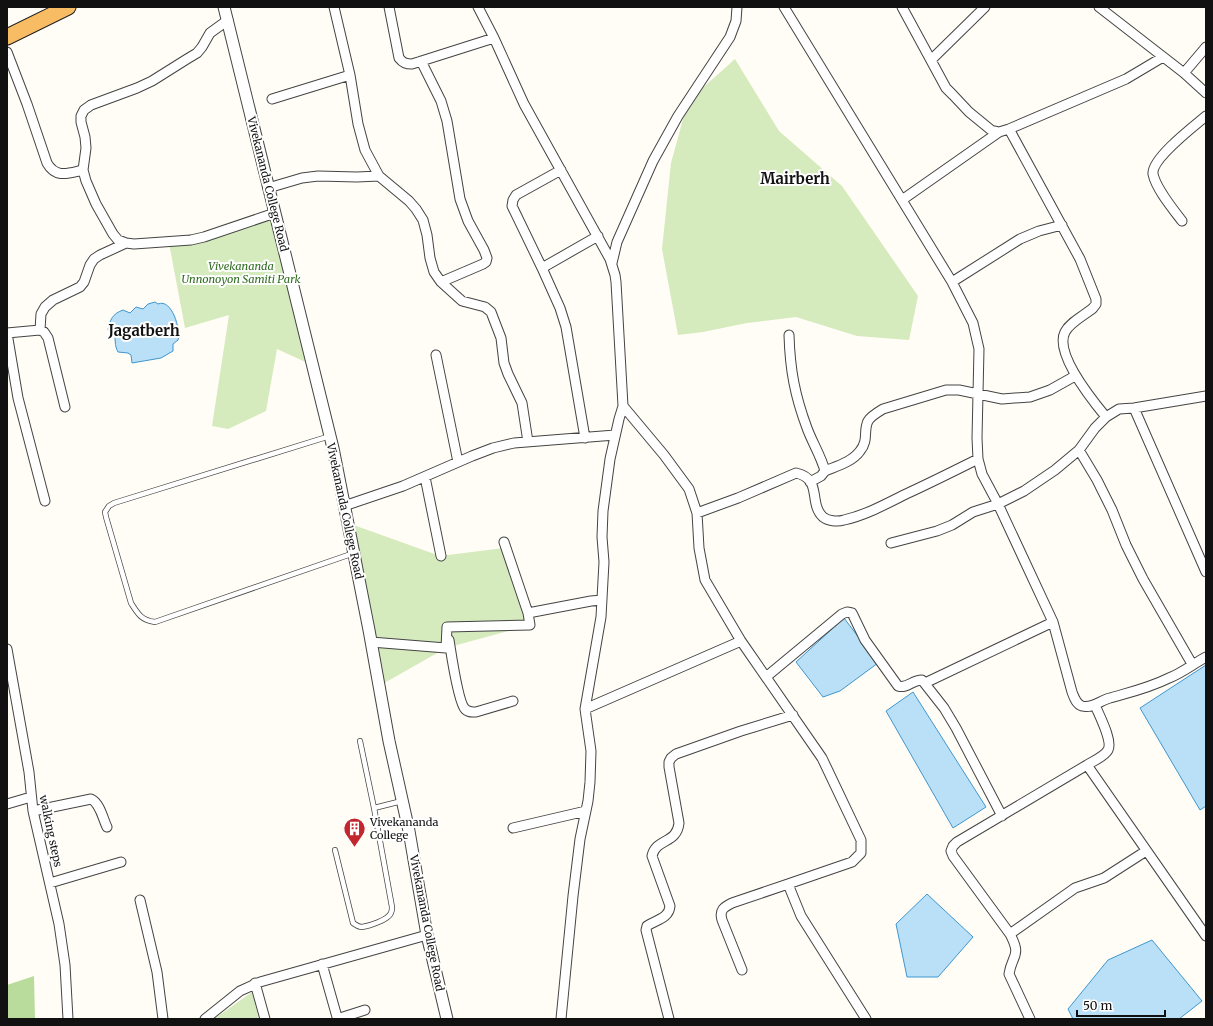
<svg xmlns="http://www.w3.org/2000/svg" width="1213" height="1026" viewBox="0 0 1213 1026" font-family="Merriweather,serif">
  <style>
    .green { fill: #d5ebbd }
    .forest { fill: #b9dc9c }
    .water { fill: #b9e0f7; stroke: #3f96cf }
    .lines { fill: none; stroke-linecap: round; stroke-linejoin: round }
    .service-casing { stroke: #444; stroke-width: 6 }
    .minor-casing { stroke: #444; stroke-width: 11 }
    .tertiary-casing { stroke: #444; stroke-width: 13 }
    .trunk-casing { stroke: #222; stroke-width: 17 }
    .service { stroke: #fff; stroke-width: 4.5 }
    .minor { stroke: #fff; stroke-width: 9 }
    .tertiary { stroke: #fff; stroke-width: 11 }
    .trunk { stroke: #f7bc64; stroke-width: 15 }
    .labels { text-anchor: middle; stroke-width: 4; stroke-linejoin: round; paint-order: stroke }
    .street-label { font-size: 11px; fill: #111; stroke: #fff }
    .park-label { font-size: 11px; font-style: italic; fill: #2f6b1f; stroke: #fff }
    .poi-label { font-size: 11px; fill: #111; stroke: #fff; text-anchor: start }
    .district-label { font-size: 15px; font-weight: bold; fill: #111; stroke: #fff }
  </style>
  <rect width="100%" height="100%" fill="#fffdf5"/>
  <path class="green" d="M735,59L779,131L842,186L918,296L909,340L857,336L796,317L747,323L703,332L678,335L662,249L671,163L688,101Z
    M273,216L312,365L277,349L266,411L228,429L212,426L229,315L185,328L169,243Z
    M348,523L440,556L504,548L530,625L446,648L379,686Z
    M252,992L259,1019H214Z"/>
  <path class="forest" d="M34,976L35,1019H7V985Z"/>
  <path class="water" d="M155,302L158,304C172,298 181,330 178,340L173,344V351L161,358L132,363L131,355L128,353L118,352C114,345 116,339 114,332L108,330C110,320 112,314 123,310L130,313L136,307L143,309L148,304Z
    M844,618L878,663L840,691L823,697L796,662Z
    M1206,665V806L1200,810L1140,708Z
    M913,692L986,807L953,828L886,711Z
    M927,894L973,937L938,977H907L896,924Z
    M1152,940L1202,1001L1179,1019H1073L1068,1009L1108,960Z"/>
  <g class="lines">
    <defs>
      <path id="service" d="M330,436L114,503L109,506L105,512L106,517L131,603C138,614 141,620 155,622L354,553
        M374,808L402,801
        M335,850L353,923C356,925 358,927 362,927C369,926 388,920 391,913C392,911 392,909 392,907L374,808L360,741"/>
      <path id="minor" d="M334,7L350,75L358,124L365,150L379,176L409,201L416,209L423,220L427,235L430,258L434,272L441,282L462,301L485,307L491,312L501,338L504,363L508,374L522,403L528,442
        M389,7L399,58C403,63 406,64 412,64L494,38
        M478,7L494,38L524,104L610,259L615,275L616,282L623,406L619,419L610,459L603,511L602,537L604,562L601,617L585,709L591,751L590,782L588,801L580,839L573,896L561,1019
        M784,7L952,282L973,323L979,349L977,438L978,459L982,474L998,504L1053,622L1072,692C1074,697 1076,704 1082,706C1092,709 1101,700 1110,698C1131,692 1149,688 1169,678C1182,673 1193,664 1206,657
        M902,7L946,88L953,95L969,112L991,130L999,132L1009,129L1126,79L1163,57
        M1099,7L1184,73L1206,93
        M228,20L210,33L202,47L197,53L187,59L152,81L137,88L91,105L84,110L81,116V122L85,137L86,148L83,170L86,181L96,204L113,234L118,240L126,243L134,244L191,240L204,237L275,213
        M7,52L27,104L47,163C56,179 69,173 83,170
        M931,60L985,7
        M421,61L441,101L447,121L460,199L468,221L484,250L487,258L486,262L483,264L441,282
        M1184,73L1206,47
        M272,99L350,75
        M1009,129L1080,259L1096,299V304L1093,308C1085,315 1070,322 1065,332C1054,353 1092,400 1106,417
        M561,170L516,195L513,200L512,206L542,268L560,308L566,327L585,438
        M268,188L302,178L318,176L357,177L379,176
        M902,200L999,132
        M1182,221C1173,209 1156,189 1153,174C1151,159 1194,126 1206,116
        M612,263L617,242L653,161L678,116L730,37L736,21L737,7
        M542,268L598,236
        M952,282L1020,239L1039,231L1062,225
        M40,330L41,314L45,307L53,300L80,287L84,282L90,265L94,259L100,255L126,243
        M7,333L18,398L45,501
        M7,333L40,330L44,332L48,338L65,407
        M789,335C790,370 795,396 807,428C812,442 821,456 825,471L821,476L810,482
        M436,355L458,462
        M623,406L664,455L689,489L697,513L699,548L705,580L741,641L822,758L861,840V853L852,862L788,884L801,916L866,1019
        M1134,408L1206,572
        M1079,450L1097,480L1112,510L1126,545L1143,579L1192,664
        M825,471C837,466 852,462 860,451C869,440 863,431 868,421C871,416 878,412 883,409L946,390H959L1002,399L1030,397L1050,390L1075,376
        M425,477L441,556
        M344,506L403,486L472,456L493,448L514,443L615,435
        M697,513L738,498L796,473C823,479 808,503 823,517C828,521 837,522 844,520C866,515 886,504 906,494C930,483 954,471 978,459
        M504,542L528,613
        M891,543L937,531L952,525L973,512L998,504L1024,491L1055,470L1079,450L1095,428L1106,417L1119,409L1134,408L1206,396
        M449,640C451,652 458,702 465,709C469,713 472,712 476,712L513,701
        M371,642L446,648L447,627L530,625L528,613L591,601L602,600
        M7,649L29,772L33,811L59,924L65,965L68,1019
        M766,677L842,614L847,612L852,613L865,640L898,686C907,689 912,680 922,680L944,708L956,728L1002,816
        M925,683L1053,622
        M585,709L741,641
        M1087,765L1206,936
        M7,804L31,797
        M33,811L91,799C100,803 103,819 107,827
        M513,828L586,811
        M50,883L121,862
        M140,900L157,972L163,1019
        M1010,934L1075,888L1104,878L1146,851
        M322,964L337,1017L340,1018L365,1010
        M742,970L722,920C719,910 724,907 732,903L788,884
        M255,983L265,1019
        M205,1019L240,991L260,982L427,935
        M669,1019L646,930L647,926C655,920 669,919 670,906L652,856C656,838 677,844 679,823L669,767V762L671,758L676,754L741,731L793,715
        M1030,1019L1009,974C1012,954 1022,957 1010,934L953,856L951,851L953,846L957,842L1087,765C1093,761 1104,757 1108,750C1113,741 1099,715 1095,705"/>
      <path id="tertiary" d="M224,7L333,448L369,630L389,741L409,831L427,935L447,1019"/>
      <path id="trunk" d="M7,37L68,7"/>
    </defs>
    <use href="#service" class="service-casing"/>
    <use href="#minor" class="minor-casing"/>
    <use href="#tertiary" class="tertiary-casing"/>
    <use href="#trunk" class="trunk-casing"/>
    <use href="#service" class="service"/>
    <use href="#minor" class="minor"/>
    <use href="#tertiary" class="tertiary"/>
    <use href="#trunk" class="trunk"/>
  </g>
  <defs>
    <symbol id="building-pin" viewBox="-11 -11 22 30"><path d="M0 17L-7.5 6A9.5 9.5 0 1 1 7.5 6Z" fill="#c4262e" stroke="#fff"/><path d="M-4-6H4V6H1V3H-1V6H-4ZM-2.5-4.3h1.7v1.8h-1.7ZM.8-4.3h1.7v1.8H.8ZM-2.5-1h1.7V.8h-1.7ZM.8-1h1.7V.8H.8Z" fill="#fff"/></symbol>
  </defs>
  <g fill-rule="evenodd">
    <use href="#building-pin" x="342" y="816" width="25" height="34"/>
  </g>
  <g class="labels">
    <g class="street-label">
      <text transform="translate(268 184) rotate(76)" y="4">Vivekananda College Road</text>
      <text transform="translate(345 511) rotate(78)" y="4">Vivekananda College Road</text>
      <text transform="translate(51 831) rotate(78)" y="4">walking steps</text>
      <text transform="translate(427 923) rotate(79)" y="4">Vivekananda College Road</text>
    </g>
    <g class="park-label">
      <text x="241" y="270">Vivekananda<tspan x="241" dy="13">Unnonoyon Samiti Park</tspan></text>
    </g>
    <g class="poi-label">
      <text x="370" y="826">Vivekananda<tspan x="370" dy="13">College</tspan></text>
    </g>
    <g class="district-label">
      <text x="795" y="184">Mairberh</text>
      <text x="144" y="336">Jagatberh</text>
    </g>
  </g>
  <rect width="1213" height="1026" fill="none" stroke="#111111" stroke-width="16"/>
  <path d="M1077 1010v6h88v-6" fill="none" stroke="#111111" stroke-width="2"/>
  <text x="1083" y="1010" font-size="12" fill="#111111" stroke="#ffffff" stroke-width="3" paint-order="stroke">50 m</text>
</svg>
